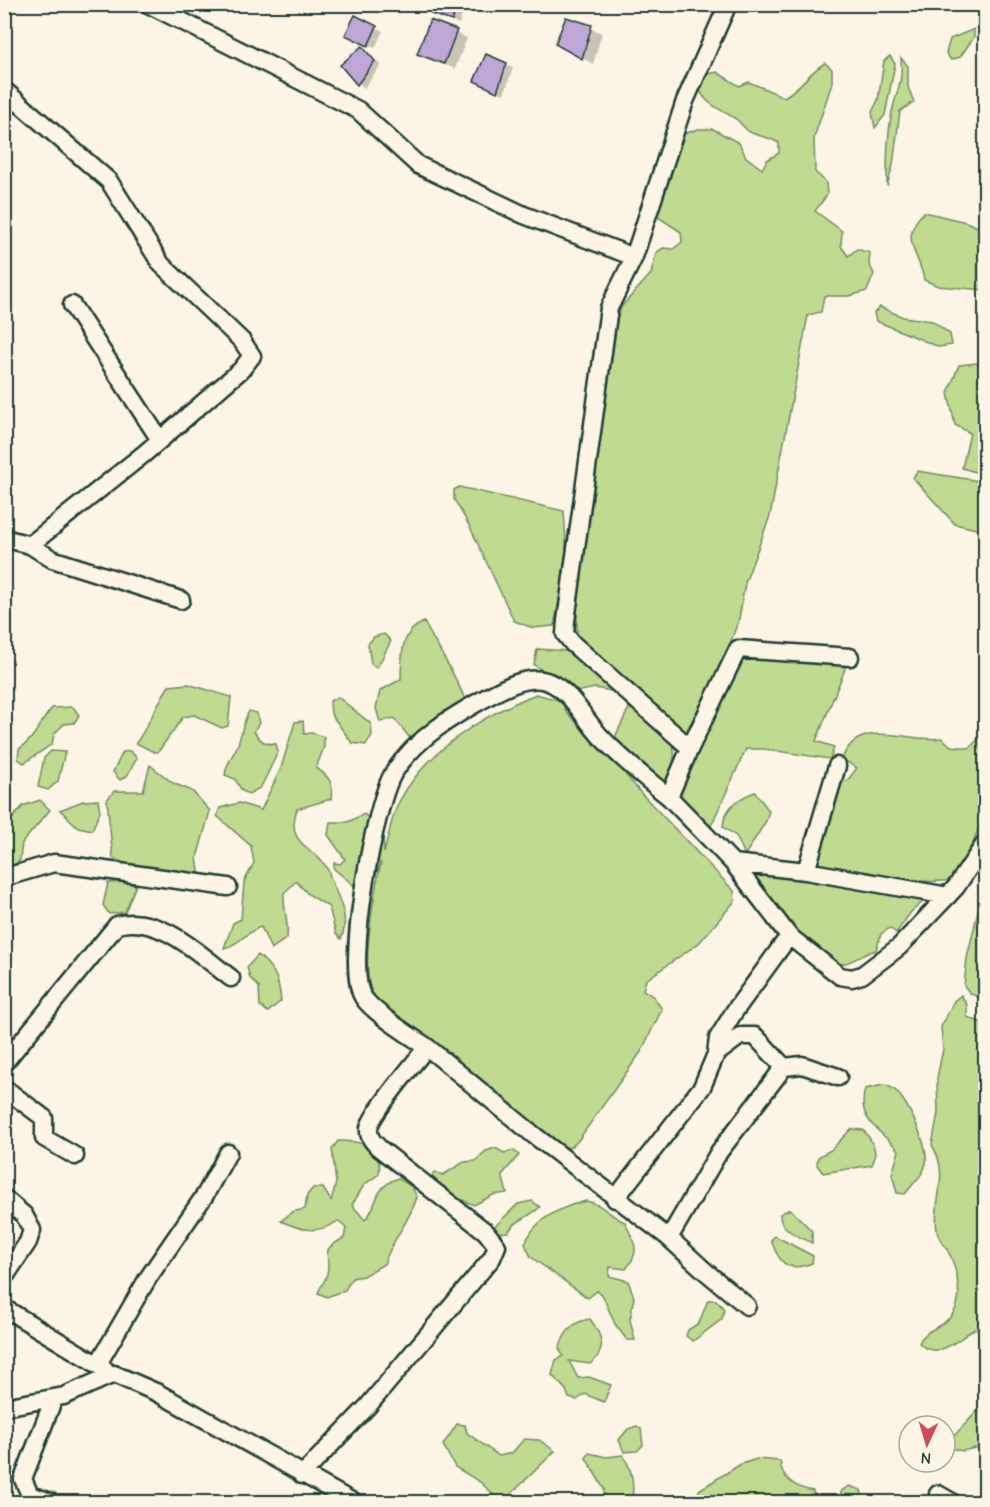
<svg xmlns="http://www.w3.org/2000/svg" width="990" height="1507" viewBox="0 0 990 1507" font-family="'Comic Neue',sans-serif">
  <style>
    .green { fill: #c0da91; stroke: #708c62; stroke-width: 1.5 }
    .shadow { fill: #0003 }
    .building { fill: #bfa7d5; stroke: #1f3d34; stroke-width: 1.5 }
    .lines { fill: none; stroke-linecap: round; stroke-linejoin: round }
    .minor-casing { stroke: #1f3d34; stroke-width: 21 }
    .minor { stroke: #fcf5e5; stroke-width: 16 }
  </style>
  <rect width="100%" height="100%" fill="#fcf5e5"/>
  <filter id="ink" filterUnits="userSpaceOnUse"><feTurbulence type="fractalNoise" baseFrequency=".0167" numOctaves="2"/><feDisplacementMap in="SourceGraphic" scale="12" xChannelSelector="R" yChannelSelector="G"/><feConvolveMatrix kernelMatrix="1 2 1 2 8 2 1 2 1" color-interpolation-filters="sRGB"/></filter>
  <g filter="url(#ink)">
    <path class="green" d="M974,29V37L960,57L951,60L946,53L950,39Z
      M890,56L895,64L885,115L875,128L872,112L878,100L884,61Z
      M901,58L908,66V87L914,102L900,111L893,165L887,186C887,161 887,137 892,112C897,90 903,82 901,58Z
      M825,63L832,69V83L814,138L815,172L826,182L827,195L815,211L842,231L841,246L848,256L857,249L870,253L869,263L874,274L867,291L849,296H824L821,312L808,315L770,516L745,583L739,619L722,666L686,731L672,726L655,705L572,636L577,631V595L610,339L622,306L651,274L656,253L663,248L673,249L682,242L681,232L655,215L681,135L698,129H713L739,143L746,157L762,169L767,160L779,153V143C769,137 761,137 752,133C746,131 742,124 737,120C722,109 705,106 698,86L704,75L717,72L739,86L749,82L784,97C801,88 809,72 825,63Z
      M924,212L966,222L985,230V290L938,286L924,280C920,253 897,239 924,212Z
      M880,307L903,317L932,321L950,334L952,345L939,347L876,321L874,313Z
      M977,363L985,371V475L962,468L970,433L955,425L948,393L959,365Z
      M917,471L985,482V531L955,524L913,478Z
      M459,487L564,511L567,560L554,626L533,628L514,621L470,527L454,499V490Z
      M424,622C438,649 455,673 466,702L417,736L409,737L394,718L380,722L376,708L380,691L401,679C402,656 399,632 424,622Z
      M384,634L391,641L377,668L371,664L368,644L374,637Z
      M537,649L567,651L621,693L595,688L576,692L534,665Z
      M742,653L844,663L845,669L816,741L834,747L830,759L764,749H746L710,828L675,793L722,701Z
      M188,684L231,697L228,726L222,728L194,715L183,717L158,752H154L136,743C149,725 156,705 169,686Z
      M536,694L562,701L566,712L606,751L640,792L734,891L735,901L699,943L646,980L643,990L653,996L662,1009L641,1052L577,1142L569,1148L558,1144C511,1106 465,1068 418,1031C402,1018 379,1010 371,989C361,966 375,888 381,862L370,889L356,887L334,869V863L340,864L345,859L328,835L330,822H348L364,814L383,832L384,853C389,835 391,816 400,800C428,749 484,715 536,694Z
      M338,697L371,724L372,735L366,745L352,743L331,714L330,701Z
      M73,707L79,715L74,723L64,724L54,734L52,744L24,763L18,759L19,749C35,739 40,722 52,708Z
      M629,708C668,723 686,742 666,782L659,783L617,744L616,735Z
      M249,711L257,713L259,723L254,731C260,741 264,744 276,744L278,752L261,787L249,794L242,791L235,779L225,775C226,763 234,755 238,744C242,732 243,722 249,711Z
      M303,721L304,734L312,733L324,737V747L316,768C330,777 333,782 331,799L297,809C286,843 308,844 325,865C329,870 330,877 332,882C340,902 350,918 341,939L336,934L329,907L308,894L296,881L284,893C283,909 289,922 287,938L271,949L261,927C245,932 240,945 224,948L233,923L241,919L244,882L254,863L251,846L217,816L220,808L239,803L261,810L281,768L295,722Z
      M985,731V809L974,841L952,880C907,887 862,866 817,866L813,862L841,783L847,781L857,768L842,759C858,715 910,744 942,738L951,746L970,748Z
      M51,751L65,752L58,781L48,790L38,787L44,758Z
      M130,751L137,758L127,776L120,780L113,772L123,752Z
      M150,765L173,783L192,791L210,811L197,858L200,877L142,871L113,858L107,800L114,791H143Z
      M755,792L769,811L766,821L745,855L736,836L723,827C724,808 738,798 755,792Z
      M40,800L50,810L22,843L20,860L5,871V827L23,806Z
      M98,800L100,812L92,830L78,827L60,810L83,801Z
      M750,871L930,896L911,912L896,933L890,928L881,934L876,950C864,953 852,963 841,964C823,965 765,893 751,878Z
      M985,881L986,1000H985L971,994L964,986L967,958Z
      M122,882L136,885L125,912L109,914L103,905L108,883Z
      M258,955C275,969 279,979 281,1001L268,1012L260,1006L259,987L250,978L247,967Z
      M961,995L967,1005V1017L985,1024V1332L975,1329C958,1338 938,1362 919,1343C926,1326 950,1328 957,1305C962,1291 955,1264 948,1251C944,1244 938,1239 937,1231C932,1199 951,1176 932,1145L938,1113L937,1078L943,1049L941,1027L954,1001Z
      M884,1085C888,1086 893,1088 896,1091C908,1103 929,1146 926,1163C924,1175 912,1184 905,1194L897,1193L892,1174L899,1151C880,1129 856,1121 865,1089Z
      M851,1129L863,1130C872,1140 879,1151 872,1165L823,1173L817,1165L818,1157L831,1150Z
      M338,1141C364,1142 383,1143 379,1174L364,1185L352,1205L365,1220C380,1204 371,1189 398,1178L412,1187L417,1197C410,1221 392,1239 384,1264L363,1276L352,1278L345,1290L327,1297L318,1293C320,1287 326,1280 327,1274C332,1252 317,1252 344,1238L346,1228L338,1221C319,1234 302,1231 281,1221L292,1212L305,1209L307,1195L313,1188H323L331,1201L336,1183L332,1149Z
      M495,1148L504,1153L513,1150L519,1155L502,1175L507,1193L493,1195L474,1205L457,1198L431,1178L434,1172L443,1175L464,1162L475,1161L486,1151Z
      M532,1201L540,1207C530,1217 515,1220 508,1232L496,1233L491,1230L518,1204Z
      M586,1201C604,1204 609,1216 625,1222C634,1244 642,1249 626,1269L610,1267L609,1276L628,1281L634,1297L630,1320L635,1340H627L615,1324L603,1296L597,1291L588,1298L531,1257L525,1244C534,1219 561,1207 586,1201Z
      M790,1209L812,1231V1243C800,1237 779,1230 780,1214Z
      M775,1236L813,1256L812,1263C787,1273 779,1263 771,1240Z
      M708,1300H716L724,1309L722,1319L693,1341L686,1336L688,1330L699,1323Z
      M590,1319C602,1335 608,1351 590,1364L569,1361L578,1378L589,1377L611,1385L604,1402L585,1394L577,1400L569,1398L566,1390L552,1375L556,1360L563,1356L559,1348C565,1332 573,1321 590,1319Z
      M985,1403V1446L962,1451L950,1448L951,1439Z
      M457,1424L465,1425L467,1433L499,1456L512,1453L524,1439L539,1440L555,1451L506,1499H498L480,1482L455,1467L443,1445Z
      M637,1426L641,1429L643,1445L637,1451L624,1452L619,1440L628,1429Z
      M589,1453L606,1457L623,1455C633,1471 634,1484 632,1502H605L604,1489L586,1458Z
      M757,1459L780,1461C782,1480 796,1488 813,1491L817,1502H698L699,1490L741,1464Z
      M849,1486L861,1490L864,1502H840L841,1491Z"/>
    <path class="shadow" d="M437,4H466L459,24L440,17Z
      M355,17L383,31L375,48L353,38Z
      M567,19L602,33L593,64L556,43Z
      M431,22L467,38L455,69L419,53Z
      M362,48L381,65L364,88L342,65Z
      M506,64L513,68L504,94L482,85Z"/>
    <path class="building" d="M435,4H458L452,21L431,14Z
      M355,15L377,26L368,46L345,35Z
      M566,17L592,25L582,59L555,44Z
      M430,20L457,30L444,64L417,54Z
      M362,46L375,61L357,85L340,65Z
      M486,54L507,63L497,92L474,81Z"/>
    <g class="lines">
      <defs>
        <path id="minor" d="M148,4L358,110L418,165L524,215L634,257
          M4,90L109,181L161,264L242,341L252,356L241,370L145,453L30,545L4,538
          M72,305L160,440
          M30,545L52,559L181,600
          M850,657L738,649L690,748L669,797L733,863L789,936L840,976L852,978L862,975L899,947L956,887L986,842
          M690,748L573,644L565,634L566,621L609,308L634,257L685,101L728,4
          M669,797C645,778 622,759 601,737C584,719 572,692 549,682C530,674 505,687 489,696C453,716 417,737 394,772C375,801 344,968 363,997C373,1013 411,1036 427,1047L535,1136L669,1238L705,1271L747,1306
          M733,863L806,871L948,896
          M806,871L837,766
          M4,873L13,875L54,863L228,887
          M716,1054L740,1036H755L784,1067
          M4,1063L117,925C159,913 200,955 231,978
          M4,1088L44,1118V1138L75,1156
          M4,1198L24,1215L32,1230L28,1242L4,1278
          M615,1199L702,1087L716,1054L718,1038L734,1012L789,936
          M669,1238L719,1152L784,1067L802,1065L838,1077
          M4,1308L105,1369
          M98,1364L148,1278L205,1195L228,1153
          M4,1407L64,1396L114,1374L158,1393L353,1502
          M302,1475L368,1406L492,1258L497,1246L486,1232L379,1148C373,1142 368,1137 369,1128C371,1114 416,1061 427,1047
          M938,1494L952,1502
          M51,1502L30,1495L23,1479L54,1398"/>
      </defs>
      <use href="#minor" class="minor-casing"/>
      <use href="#minor" class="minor"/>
    </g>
  </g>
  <rect width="990" height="1507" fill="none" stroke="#fcf5e5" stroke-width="24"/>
  <rect x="12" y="12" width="966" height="1483" fill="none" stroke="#1f3d34" stroke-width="2" filter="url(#ink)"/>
  <g transform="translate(927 1444) rotate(184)"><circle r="28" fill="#fcf5e5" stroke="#a4ab9e" stroke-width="1.5"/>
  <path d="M0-4.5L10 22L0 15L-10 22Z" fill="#d1495b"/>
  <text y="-9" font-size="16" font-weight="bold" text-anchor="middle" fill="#1f3d34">N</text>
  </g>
</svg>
